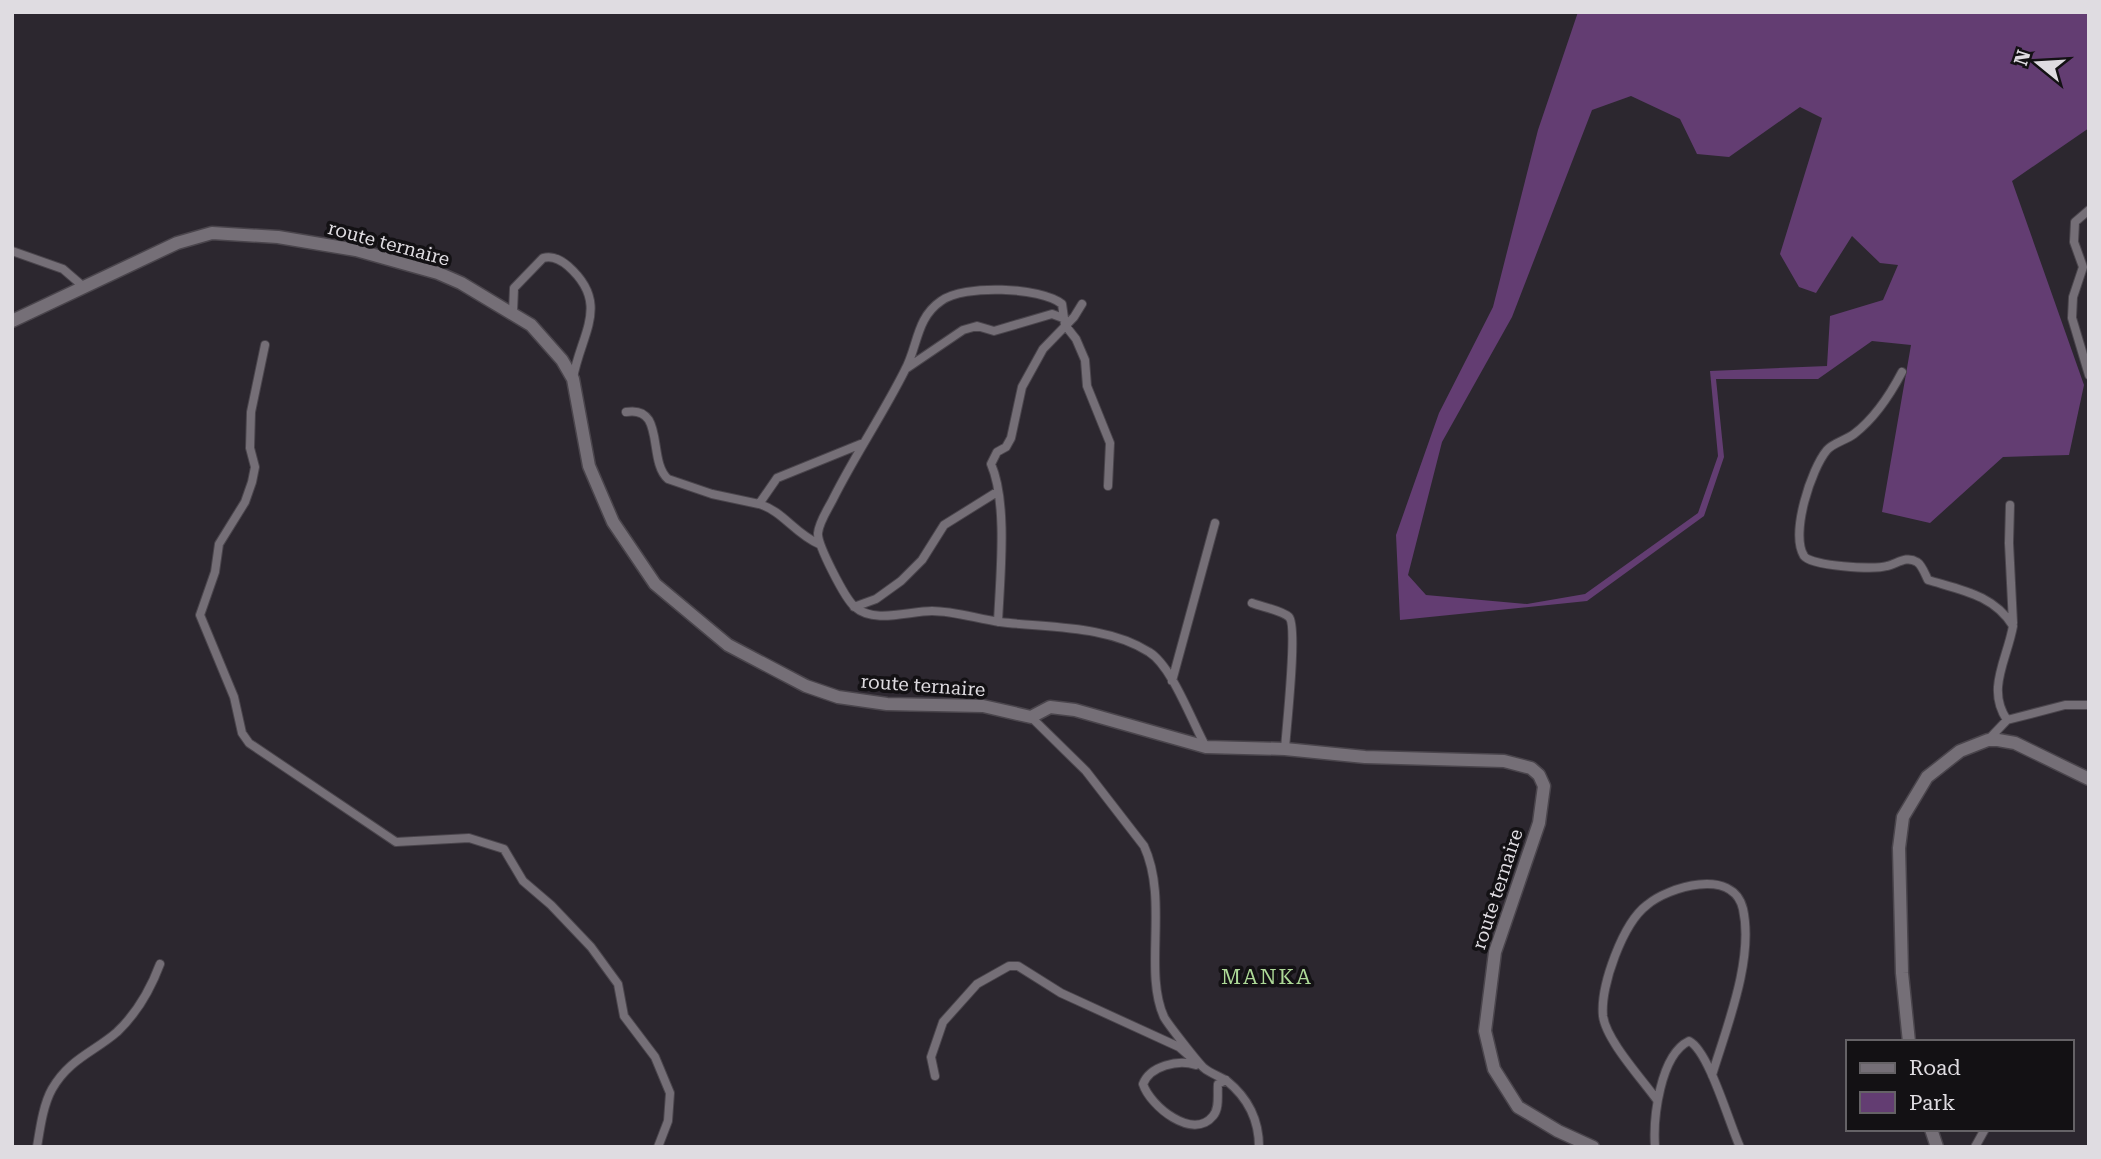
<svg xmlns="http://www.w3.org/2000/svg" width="2101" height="1159" viewBox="0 0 2101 1159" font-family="'Roboto Serif',serif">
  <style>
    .green { fill: #633d72; fill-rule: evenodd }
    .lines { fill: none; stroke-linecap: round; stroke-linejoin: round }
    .street-casing { stroke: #4a454c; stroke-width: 10 }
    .secondary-casing { stroke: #4a454c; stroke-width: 15 }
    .street { stroke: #756f77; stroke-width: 8 }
    .secondary { stroke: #756f77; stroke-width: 12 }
    .labels { text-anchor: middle; stroke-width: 7; stroke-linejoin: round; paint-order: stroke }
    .street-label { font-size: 19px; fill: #dfdce1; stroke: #131114 }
    .neighbourhood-label { font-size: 21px; letter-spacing: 2px; fill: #add997; stroke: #131114 }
  </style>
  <rect width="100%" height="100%" fill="#2c272f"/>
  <path class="green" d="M1578,12H2089V128L2012,181L2084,385L2069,455L2003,457L1930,523L1882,512L1911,345L1872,341L1818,379H1716L1724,457L1704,516L1587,601L1400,620L1396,535L1439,413L1493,307L1538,130ZM1631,96L1680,119L1697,154L1729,157L1800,107L1822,118L1780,254L1799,287L1816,293L1852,236L1880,263L1898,265L1883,300L1830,316L1827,366L1710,371L1718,456L1698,513L1585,594L1527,604L1426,595L1408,575L1442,442L1512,317L1592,110Z"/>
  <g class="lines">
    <defs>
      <path id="street" d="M2089,210L2075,222L2074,242L2083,267L2073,297L2072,318L2089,375
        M12,251L63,269L85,288
        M513,312L514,288L543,258C553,255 561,260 568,266C611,304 581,333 573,378
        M265,345L251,412L250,448L255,467L252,482L245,502L219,544L215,572L200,615L234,697L242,733L249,743L396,842L469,838L504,849L523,881L551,905L591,947L618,984L624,1016L655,1057L670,1093L668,1121L658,1147
        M907,368L963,330L977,326L994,331L1052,314L1063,318
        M1902,372C1890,395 1875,418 1854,434C1846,440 1833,443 1827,450C1811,469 1790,534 1804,556C1811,566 1874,570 1887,566C1897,564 1906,555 1917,562C1922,565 1925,574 1928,580C1961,590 1994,595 2013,626C2007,660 1986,689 2007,720
        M626,412C666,405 647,461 668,479L712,494L759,504L777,478L861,444
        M1108,486L1110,443L1087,386L1085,360L1076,339L1065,325L1062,304C1040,287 964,284 941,301C916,318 918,346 905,370C883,414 855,455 833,499C828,509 819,522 818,533C817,544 845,599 855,607C874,624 909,611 932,611C954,611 978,619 1000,622C1048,628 1107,625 1149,652C1172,666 1192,722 1206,747
        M759,504C783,511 795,534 819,544
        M2010,505L2009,543L2013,623
        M1252,603C1262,607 1281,610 1289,617C1298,626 1286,731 1285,749
        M854,607L876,599L901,581L922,560L944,525L997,492
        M998,622C1000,577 1008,503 991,464L997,452L1006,447L1011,438L1022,387L1043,349L1074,317L1082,304
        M1172,681L1215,523
        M1031,717L1086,771L1144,846C1169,900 1143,971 1164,1017C1167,1023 1199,1064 1204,1068C1211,1074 1220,1076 1227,1081C1248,1098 1259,1120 1259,1147
        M1988,740L2007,720L2065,705H2089
        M1196,1065C1178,1059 1150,1066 1143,1084C1150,1106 1193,1141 1213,1116C1220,1108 1217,1094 1218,1084L1226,1080
        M935,1076L931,1057L943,1022L977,984L1009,966H1018L1061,993L1179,1047L1195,1061
        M1657,1100C1642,1079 1606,1040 1603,1016C1600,986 1623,923 1647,905C1668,887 1733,867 1743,909C1754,959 1727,1026 1712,1075
        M37,1147C40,1129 43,1105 52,1089C69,1059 94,1052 117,1032C136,1014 151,988 160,964
        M1655,1147C1653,1118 1660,1055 1689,1041C1709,1051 1729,1123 1740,1147
        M1975,1147L1985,1129"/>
      <path id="secondary" d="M12,321L177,243L212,233L278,237L356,250L438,273L461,283L531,325L562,360L573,379L589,466L613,522L655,584L728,645L806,686L838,697L887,704L983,706L1031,717L1050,707L1075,710L1206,747L1285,749L1365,757L1504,761L1531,768L1539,775L1544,786L1539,823L1495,952L1485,1031L1494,1069L1518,1107L1558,1131L1593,1147
        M1909,1042L1902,973L1899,848L1903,817L1927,777L1960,751L1988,740H1998L2015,743L2089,779
        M1931,1129L1937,1147"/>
    </defs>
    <use href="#street" class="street-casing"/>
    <use href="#secondary" class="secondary-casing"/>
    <use href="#street" class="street"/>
    <use href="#secondary" class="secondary"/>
  </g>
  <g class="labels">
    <g class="street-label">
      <text transform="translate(389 243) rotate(15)" y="7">route ternaire</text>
      <text transform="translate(923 685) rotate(4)" y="7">route ternaire</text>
      <text transform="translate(1497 889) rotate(-72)" y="7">route ternaire</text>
    </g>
    <g class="neighbourhood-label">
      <text x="1267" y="984">MANKA</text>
    </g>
  </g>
  <rect width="2101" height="1159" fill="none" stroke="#dfdce1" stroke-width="28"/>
  <rect x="1846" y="1040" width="228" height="91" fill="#131114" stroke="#656266" stroke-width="2"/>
  <rect x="1860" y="1063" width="35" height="10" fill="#756f77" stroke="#656266" stroke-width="2"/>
  <text x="1909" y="1075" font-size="21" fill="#dfdce1">Road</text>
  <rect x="1860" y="1092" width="35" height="21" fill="#633d72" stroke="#656266" stroke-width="2"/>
  <text x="1909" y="1110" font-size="21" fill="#dfdce1">Park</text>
  <g transform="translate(2038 63) rotate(288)" stroke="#131114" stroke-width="5" paint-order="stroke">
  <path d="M0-5L12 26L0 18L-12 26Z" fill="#dfdce1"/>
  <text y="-10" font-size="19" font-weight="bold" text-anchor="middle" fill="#dfdce1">N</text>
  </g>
</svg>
